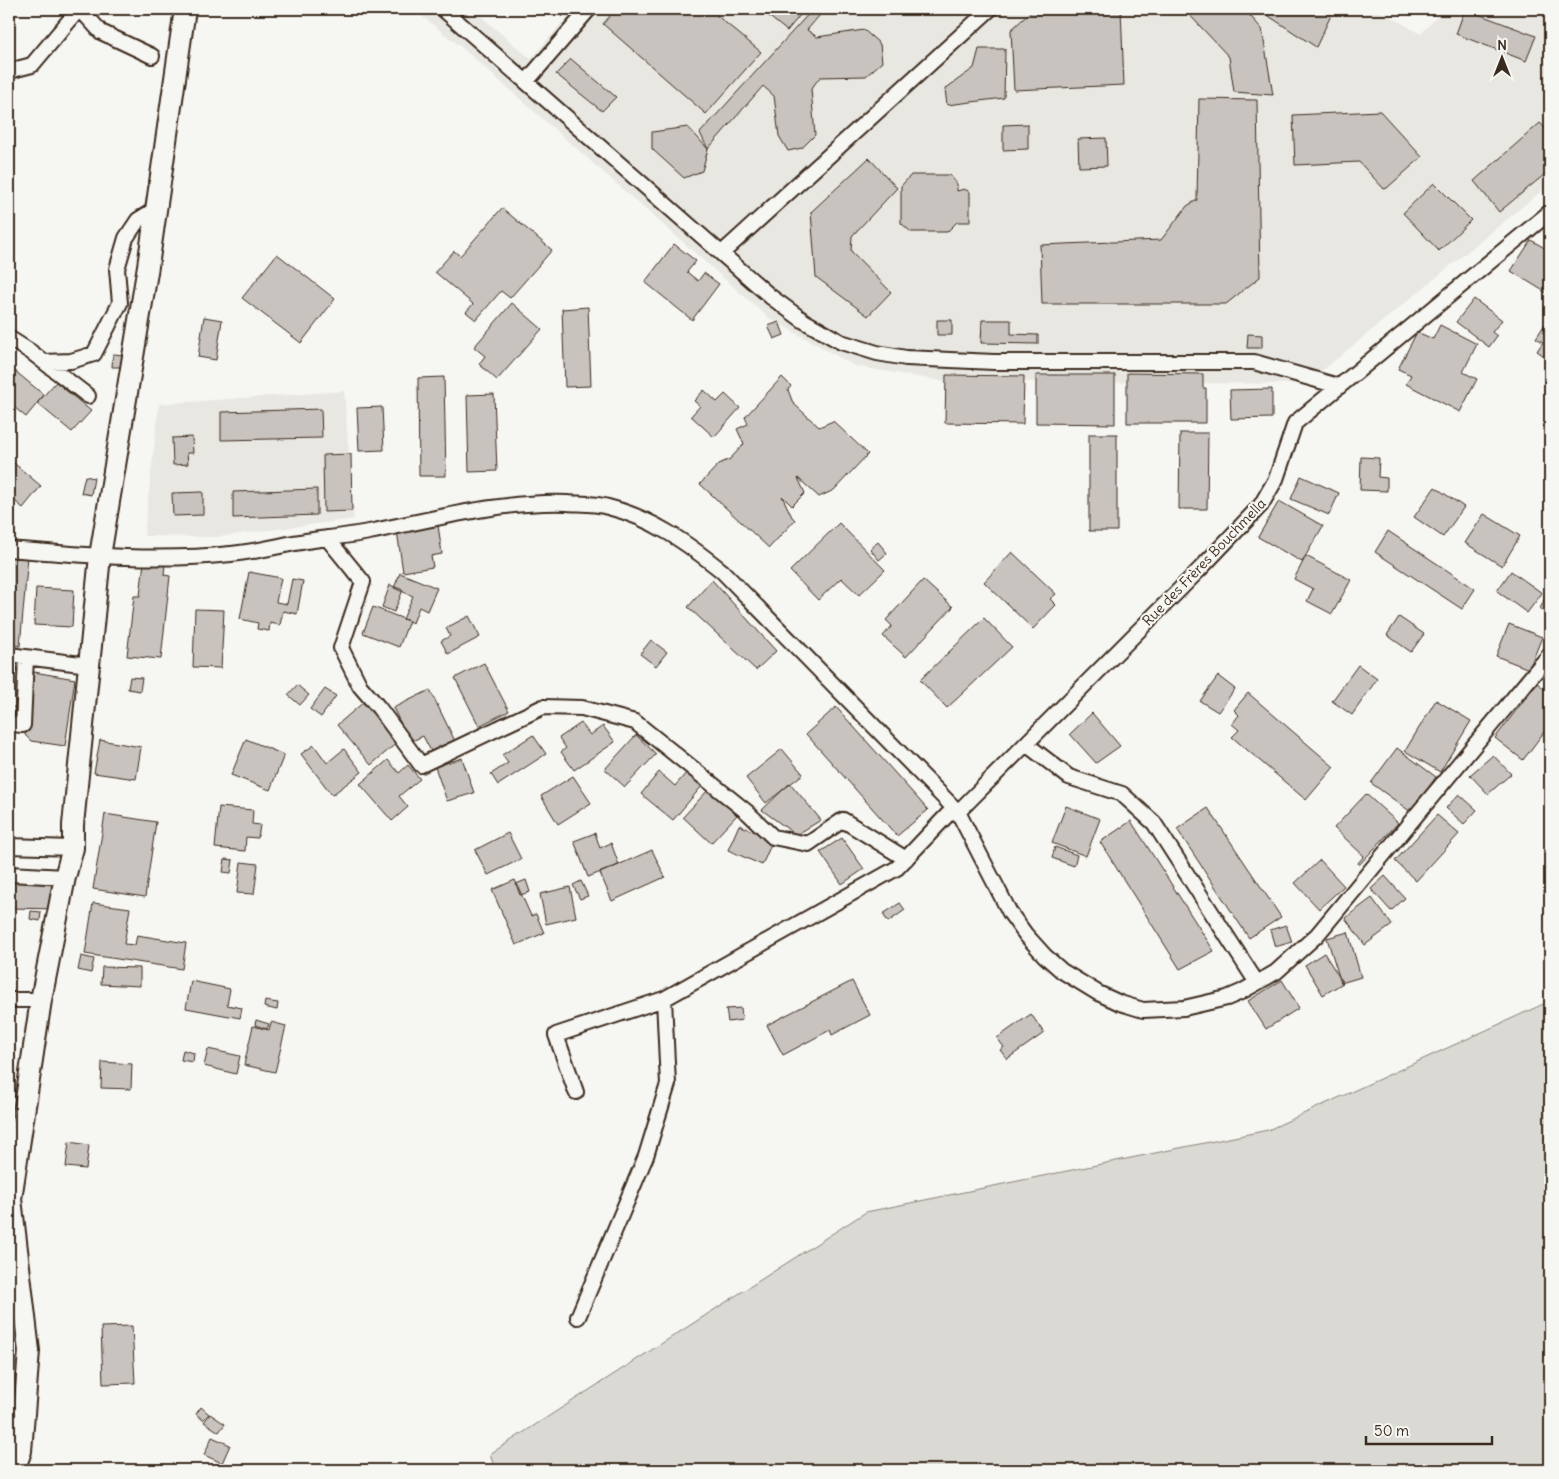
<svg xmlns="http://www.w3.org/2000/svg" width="1559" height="1479" viewBox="0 0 1559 1479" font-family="Delius,sans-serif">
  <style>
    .built { fill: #e8e7e2 }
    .green { fill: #dad9d3; stroke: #8a8278 }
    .building { fill: #c8c3be; stroke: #3b2a1e }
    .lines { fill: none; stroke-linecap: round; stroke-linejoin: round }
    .street-casing { stroke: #3b2a1e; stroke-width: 18 }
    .secondary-casing { stroke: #3b2a1e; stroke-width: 24 }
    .street { stroke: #f6f6f2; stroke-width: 14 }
    .secondary { stroke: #f6f6f2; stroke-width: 20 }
    .labels { text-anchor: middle; stroke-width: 4; stroke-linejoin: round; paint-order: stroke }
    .street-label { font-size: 14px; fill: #3b2a1e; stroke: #f6f6f2 }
  </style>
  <rect width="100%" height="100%" fill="#f6f6f2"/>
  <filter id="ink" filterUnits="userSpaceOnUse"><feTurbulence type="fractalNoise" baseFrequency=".02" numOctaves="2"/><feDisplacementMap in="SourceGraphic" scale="10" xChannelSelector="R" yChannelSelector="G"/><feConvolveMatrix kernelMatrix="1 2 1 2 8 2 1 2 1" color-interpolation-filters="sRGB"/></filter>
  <g filter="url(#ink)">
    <path class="built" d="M413,9H472L531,59L574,9H1377L1421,34L1444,9H1550V184L1306,384L942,381L855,366L769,318L460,46Z
      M344,391L354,519L216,537L144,536L159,404Z"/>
    <path class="green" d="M1550,1001V1470H495L490,1454L866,1212L1268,1130Z"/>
    <path class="building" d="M553,9H569L562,17Z
      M616,9H709L761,52L706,114L603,24Z
      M760,9H805L787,31Z
      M813,9H825L807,30L817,37L864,30L880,44L882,62L866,76L820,77L811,89L815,135L802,148L788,151L779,136L774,96L763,86L708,149L700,133Z
      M1034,9H1121L1124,85L1014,90L1011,30Z
      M1184,9H1244L1262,29L1273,95L1234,92L1229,57Z
      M1258,9H1334L1316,47Z
      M1465,9L1536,36L1526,61L1456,34Z
      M979,49H1005L1004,98L947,105L945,89L974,68Z
      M571,59L616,97L602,111L556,74Z
      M1199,99L1257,100L1260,277L1226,304H1042L1040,245L1161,240L1187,206L1197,200Z
      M1380,111L1422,157L1387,188L1384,189L1359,162L1295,165L1293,115Z
      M1540,123L1550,133V170L1499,212L1474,181Z
      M1028,124V149L1003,150V125Z
      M688,127L708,149L702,171L684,178L652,149V132Z
      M1106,138L1107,166L1079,167L1078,139Z
      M869,158L897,188L852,236L851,251L891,292L868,316L816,277L811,212Z
      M911,175H950L957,184V191L964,189L970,192V222H957L947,232H911L901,223V186Z
      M1434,183L1471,220L1439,251L1403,213Z
      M502,208L552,250L510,298L501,291L476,320L466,312L473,304L435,272L454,251L460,256Z
      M1531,240L1548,250L1550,247V295L1511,271Z
      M674,244L696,261L687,272L698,281L704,273L719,284L692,320L645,282Z
      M277,254L335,299L301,343L242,298Z
      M1474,299L1502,320L1492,332L1497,336L1489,347L1456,322Z
      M512,303L542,329L497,380L479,364L485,356L474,347Z
      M588,307L591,386L565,387L562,309Z
      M204,317L222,320L216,360L198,357Z
      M937,320H952V335H937Z
      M982,320H1011V334L1038,335V344L981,343Z
      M779,322L784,335L774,339L768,326Z
      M1545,324L1550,327V360L1537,351L1543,342L1536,338Z
      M1440,325L1477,344L1463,372L1477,379L1460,412L1406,384L1411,375L1398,369L1417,332L1433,339Z
      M1248,334L1262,335V348H1247Z
      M113,354L125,355L124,367H112Z
      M9,366L44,395L26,417L9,403Z
      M1127,373L1203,374V388H1206V423H1127Z
      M946,375L1024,376L1023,424L945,423Z
      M1036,375H1115V424L1036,423Z
      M444,377L446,476H419L418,378Z
      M782,377L791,386L788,390L793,403L819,427L833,421L868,454L834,490L819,497L798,478L805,493L792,506L782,496L792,517L795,520L769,548L700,484L719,464L730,459L744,444L737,429L748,424L745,417Z
      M56,382L91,411L72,432L37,403Z
      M1272,389V418L1231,419L1230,390Z
      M704,390L717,402L725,394L740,408L714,437L691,416L700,406L694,401Z
      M494,394L497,471L469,472L467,395Z
      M382,407L384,450L359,451L357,408Z
      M321,409L322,438L221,440V412Z
      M1180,433H1208L1207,509H1179Z
      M1089,434H1117V531H1089Z
      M192,437L193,453H187L188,464L173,465L172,438Z
      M351,454L352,511L324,512L323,455Z
      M1361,457L1379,458L1378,477L1387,478V491L1360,490Z
      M9,459L41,486L23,508L9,496Z
      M85,476L94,478L91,495L81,493Z
      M1301,476L1339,493L1329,515L1291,499Z
      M1435,487L1464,507L1443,537L1414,517Z
      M317,489V515L233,518V492Z
      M203,492V515L173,516L172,493Z
      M1279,501L1323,526L1302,562L1258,537Z
      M1484,514L1520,536L1502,566L1465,543Z
      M839,523L885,570L859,595L841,578L818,600L790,571Z
      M438,525L442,554L431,556L433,567L403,572L397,531Z
      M1388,531L1475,589L1462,609L1375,552Z
      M878,542L887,553L879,560L870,549Z
      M1012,552L1056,594L1050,599L1056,605L1033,629L984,582Z
      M9,554L28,556L20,646L9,645Z
      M1306,556L1351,580L1332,614L1307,601L1313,589L1294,579Z
      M144,562L165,564L164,575L170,576L161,659L127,656L134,596H140Z
      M1511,571L1542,593L1527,613L1497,591Z
      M249,572L281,578L276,602L287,604L292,579L303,581L297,614L283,611L280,625L270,623L269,631L257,629L258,623L240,619Z
      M400,573L437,588L427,611L419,607L413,623L403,619L413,596L394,588Z
      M712,580L776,651L756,670L688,607Z
      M923,580L953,607L906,657L883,636L892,626L886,620Z
      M390,585L403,590L394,612L382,607Z
      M1550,587V614L1540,609Z
      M36,588L74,590L72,627L34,625Z
      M373,607L409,621L399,647L363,633Z
      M195,609L224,610L221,668L193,667Z
      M469,616L480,637L448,654L441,641L450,636L446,628Z
      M1399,617L1424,634L1411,652L1387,635Z
      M984,618L1012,647L947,708L920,680Z
      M1509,624L1542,637L1529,669L1496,656Z
      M651,640L667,652L656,666L640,654Z
      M484,663L509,711L479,726L455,678Z
      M1358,665L1377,679L1352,715L1332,701Z
      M34,672L75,679L65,746L31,741L25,735Z
      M1218,676L1235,689L1218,712L1200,701Z
      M130,677L142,678L140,691L128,689Z
      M1537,683L1550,693V724L1523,760L1495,738Z
      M297,685L309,695L300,705L288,695Z
      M325,689L336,696L321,717L310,709Z
      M430,690L455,741L432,753L423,736L410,742L393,708Z
      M1248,693L1334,767L1306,800L1232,737L1239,730L1232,724L1239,715L1234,710Z
      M1436,700L1471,721L1440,772L1405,751Z
      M365,701L399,741L371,765L337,725Z
      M11,707H21V714H11Z
      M836,707L928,810L897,836L806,734Z
      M1092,713L1120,746L1096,763L1070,734Z
      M581,723L590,735L603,726L615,742L574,770L561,752L566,748L559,738Z
      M533,735L546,754L498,785L491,774L508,763L502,755Z
      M636,735L656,754L625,787L605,769Z
      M246,739L284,755L270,790L231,775Z
      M100,740L141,747L136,779L94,773Z
      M314,745L327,763L344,749L362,772L332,795L301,754Z
      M1397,748L1436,777L1411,812L1371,783Z
      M782,749L803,774L766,803L746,778Z
      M1493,755L1511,774L1488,794L1470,775Z
      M462,758L474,793L447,801L435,767Z
      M388,760L399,773L408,765L420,779L399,796L408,807L392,821L360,784Z
      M659,772L675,786L687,772L702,786L673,820L641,794Z
      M573,776L591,803L558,824L541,796Z
      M790,783L821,820L796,835L762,810Z
      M709,789L737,815L711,843L683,817Z
      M1366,794L1398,823L1359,865L1358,863L1364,856L1334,828Z
      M1459,794L1477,810L1464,824L1446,808Z
      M1066,806L1100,819L1086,856L1052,843Z
      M219,807L253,810L252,824L260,825L258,838L246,837L245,851L215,848Z
      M1208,808L1281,917L1249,938L1177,829Z
      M105,814L156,822L145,897L93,889Z
      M1437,815L1459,834L1416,881L1395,861Z
      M1131,821L1214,951L1180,969L1100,842Z
      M739,825L773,840L762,865L728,850Z
      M508,833L521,859L488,875L475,850Z
      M595,833L600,848L611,843L619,865L588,877L574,841Z
      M842,838L864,869L842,884L820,852Z
      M1055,847L1077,855L1074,866L1052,858Z
      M652,850L665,877L612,901L600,873Z
      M225,859L233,860L231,873L223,872Z
      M1320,860L1344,886L1319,909L1295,883Z
      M241,862L258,864L254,894L237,893Z
      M1385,876L1405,898L1391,911L1371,889Z
      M515,880L531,916L536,914L544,933L516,945L492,890Z
      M526,880L530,892L520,895L516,884Z
      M581,881L588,896L580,899L573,885Z
      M12,882L57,883L56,909L11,908Z
      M570,887L576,917L546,924L540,894Z
      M1372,898L1392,925L1365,945L1345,918Z
      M93,903L130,908L124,944L135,945L137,935L186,943L182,969L85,954Z
      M900,903L905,910L888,922L883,914Z
      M31,911L41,912L40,921L30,919Z
      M1286,925L1292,942L1275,947L1270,930Z
      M1348,932L1361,977L1341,983L1327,938Z
      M1324,953L1343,983L1323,995L1305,965Z
      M81,956L94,959L91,973L78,970Z
      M102,967L140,968V986L101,984Z
      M1282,980L1299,1008L1266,1029L1248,1001Z
      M191,981L230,989L227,1005L242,1008L240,1018L186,1008Z
      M852,981L870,1015L832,1035L830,1030L783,1055L767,1025Z
      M265,1001L278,1003L277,1010L264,1007Z
      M741,1008L742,1020L728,1022L726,1009Z
      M1031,1014L1044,1033L1007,1059L1000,1050L1004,1047L997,1038Z
      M256,1020L269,1024L267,1029L255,1025Z
      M271,1022L286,1026L275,1072L244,1065L253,1026L269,1030Z
      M208,1049L240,1056L236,1074L204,1066Z
      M183,1050L194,1053L193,1062L181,1060Z
      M102,1062L132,1064L131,1089L101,1088Z
      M69,1142L89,1145L86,1169L66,1167Z
      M132,1326L135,1383L103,1384L101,1327Z
      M9,1379L19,1380L15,1410L9,1409Z
      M201,1407L209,1414L203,1420L196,1414Z
      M210,1414L225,1424L219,1432L204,1422Z
      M212,1437L230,1445L222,1463L204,1455Z"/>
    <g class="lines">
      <defs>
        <path id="street" d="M80,9L101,32L152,56
          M443,9L771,297L804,321L841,342L877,353L906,358L994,362H1254L1338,386
          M9,71L32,65L79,9
          M526,82L589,9
          M722,253L990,9
          M9,338L31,352L88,396
          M44,362L71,361L94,354L120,303L117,269L126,238L138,220L156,209
          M327,538L363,582L341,648L360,686L379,708L421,765L543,707L582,708L635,722L747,812L773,837L808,844L843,820L906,859
          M9,549C82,555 157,562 231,554C256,552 281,545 306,541C327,538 348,536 369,532C434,519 500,501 567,503C581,504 594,503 608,507C652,518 687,543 722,571L958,812L1010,913L1026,935L1045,956L1062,971L1098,993L1120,1003L1143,1010L1184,1008L1227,998L1241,992L1276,972L1317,935L1550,654
          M9,655L89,665
          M9,724L23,725L26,657
          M1026,744L1069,777L1122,794L1154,823L1257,983
          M958,812L1201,568L1261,505L1276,479L1295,423L1550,212
          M9,846L73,848
          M9,874L65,877
          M9,1000H41
          M576,1092L556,1035L664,999L897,868L954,808
          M578,1317L646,1156L668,1084L664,999"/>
        <path id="secondary" d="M14,1470L21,1451L29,1351L11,1199L41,1000L65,877L73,848V825L100,556L148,266L185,9"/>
      </defs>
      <use href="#street" class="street-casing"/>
      <use href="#secondary" class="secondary-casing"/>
      <use href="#street" class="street"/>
      <use href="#secondary" class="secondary"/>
    </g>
  </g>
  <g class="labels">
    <g class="street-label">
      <text transform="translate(1204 562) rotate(-46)" y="5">Rue des Frères Bouchmella</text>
    </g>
  </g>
  <rect width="1559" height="1479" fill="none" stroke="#f6f6f2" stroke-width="30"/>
  <rect x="15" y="15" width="1529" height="1449" fill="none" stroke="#3b2a1e" stroke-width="2" filter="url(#ink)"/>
  <g transform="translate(1502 58)" stroke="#f6f6f2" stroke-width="4" paint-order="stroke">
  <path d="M0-4L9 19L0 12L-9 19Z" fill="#3b2a1e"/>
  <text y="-8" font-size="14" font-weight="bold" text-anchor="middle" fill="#3b2a1e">N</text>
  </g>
  <path d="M1366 1436v8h126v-8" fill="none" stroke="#3b2a1e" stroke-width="2.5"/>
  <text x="1374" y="1436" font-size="15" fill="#3b2a1e" stroke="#f6f6f2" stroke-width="4" paint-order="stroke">50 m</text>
</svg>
